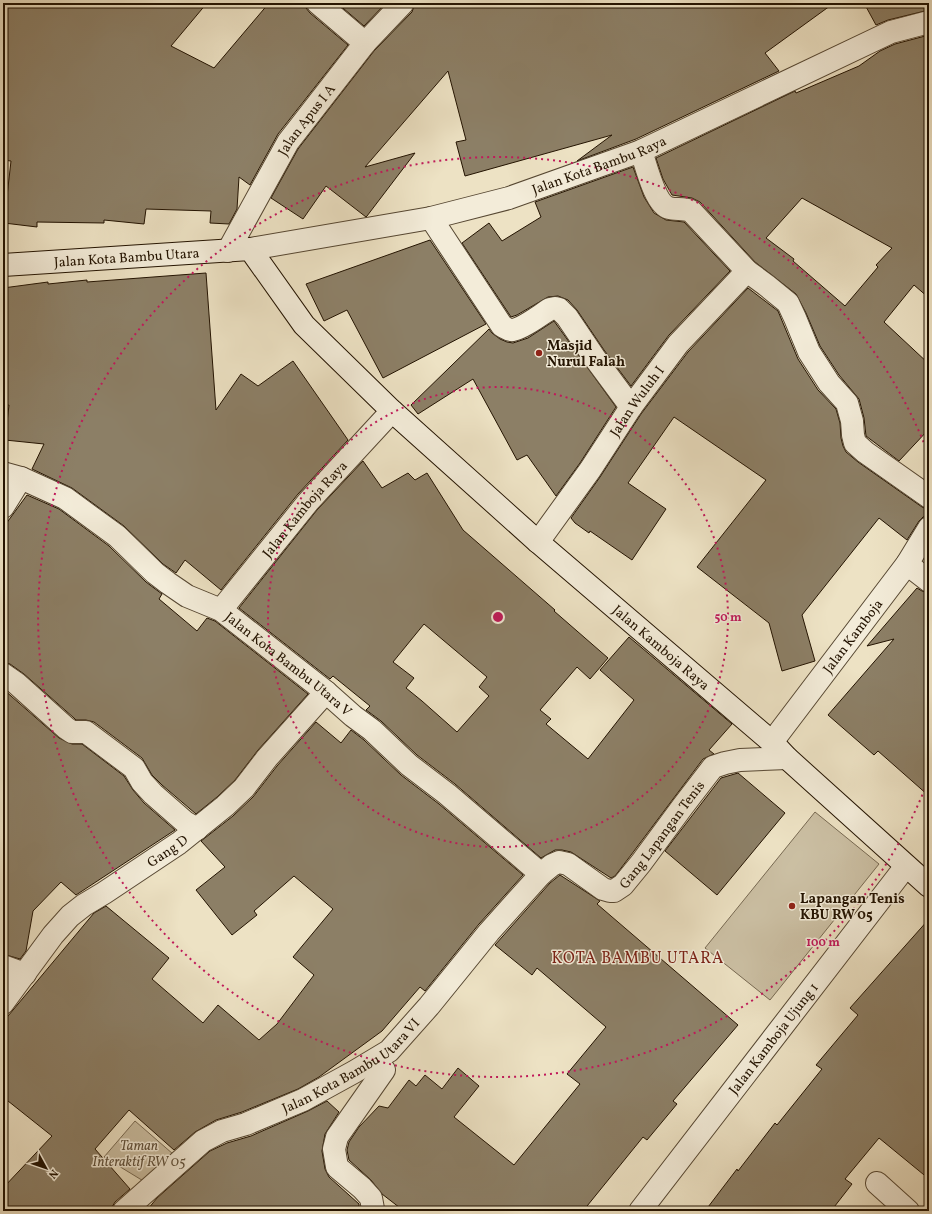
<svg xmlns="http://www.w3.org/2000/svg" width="932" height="1214" viewBox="0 0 932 1214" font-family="Vollkorn,serif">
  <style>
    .green { fill: #cbbfa3; stroke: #776952 }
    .building { fill: #8c7f66; stroke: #231301; fill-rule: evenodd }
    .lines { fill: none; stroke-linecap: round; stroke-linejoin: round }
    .street-casing { stroke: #564732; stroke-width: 24 }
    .secondary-casing { stroke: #231301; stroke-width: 24 }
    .street { stroke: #f3ecd9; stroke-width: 22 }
    .secondary { stroke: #f3ecd9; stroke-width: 22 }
    .ring { fill: none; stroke: #c2185b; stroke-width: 2; stroke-dasharray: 2 4 }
    .poi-dot { fill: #8f2418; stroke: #f3ecd9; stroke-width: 1.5 }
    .labels { text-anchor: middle; stroke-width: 3; stroke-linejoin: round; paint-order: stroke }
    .street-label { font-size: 14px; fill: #231301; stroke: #f3ecd9 }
    .poi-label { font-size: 14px; font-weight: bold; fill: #231301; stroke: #f3ecd9; text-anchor: start }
    .park-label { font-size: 14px; font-style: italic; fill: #5e4f3a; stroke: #f3ecd9 }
    .quarter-label { font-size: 16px; letter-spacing: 1px; fill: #7a1f14; stroke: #f3ecd9 }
    .centre { fill: #c2185b; stroke: #f3ecd9; stroke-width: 2 }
    .ring-label { font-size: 12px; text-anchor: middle; font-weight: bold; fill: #c2185b; stroke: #f3ecd9; stroke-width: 3; stroke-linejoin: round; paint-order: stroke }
  </style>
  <rect width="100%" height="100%" fill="#ede2c4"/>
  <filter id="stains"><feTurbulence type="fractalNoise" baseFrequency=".005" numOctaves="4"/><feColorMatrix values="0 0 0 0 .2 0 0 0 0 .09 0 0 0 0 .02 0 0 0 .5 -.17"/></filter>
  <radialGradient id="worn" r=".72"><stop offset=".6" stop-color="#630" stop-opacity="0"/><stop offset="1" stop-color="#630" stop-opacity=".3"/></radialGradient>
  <path class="green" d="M815,812L879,864L770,1000L705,948Z
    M135,1121L173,1154L145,1182L104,1157Z"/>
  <path class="building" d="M3,3H207L171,46L214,68L269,3H306V8L310,13L348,45L278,134L250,185L239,177L237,209L229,224L210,223L211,211L146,209L144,224L104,220V223L37,222V227L4,223L11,161L3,160Z
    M337,3H386L364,26Z
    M415,3H834L765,53L779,71L636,139L577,161L612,135L465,176L456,142L466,140L448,71L365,167L415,153L367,216L366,217L326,186L303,219L271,198L298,149L374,51L412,12Z
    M864,3H929V10L888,20L876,25Z
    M929,35V298L914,285L884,322L929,364V429L899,461L866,436L864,418L859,399L839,375L820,346L806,313L796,294L755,262L700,202L692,198L672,195L663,179L656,158L795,91L796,93L859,66L880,51L895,44ZM802,198L892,248L876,265L878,267L845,306L793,261L794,259L766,238Z
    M633,167L644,197L654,213L666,220L684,222L730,271L669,335L631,386L604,350L577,310L568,300L558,296L548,297L517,315L511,317L462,243L489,223L502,241L541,217L535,202Z
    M430,240L486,324L383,378L347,310L324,321L306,284Z
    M206,273L216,410L241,374L258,386L293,361L348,440L298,494L221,590L185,560L176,573L163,564L124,526L72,488L32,469L44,444L5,440L9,405L3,406V288L48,282V284L87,280V282Z
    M748,288L778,311L798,359L818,390L836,409L840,423L841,438L843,446L846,452L858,462L922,507L929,510V516L923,517L919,521L907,540L879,518L802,615L815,661L782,671L769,623L697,567L766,480L674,417L628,483L666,509L632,560L590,531L589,533L575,523L571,518L600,477L641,414L688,352Z
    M554,321L616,407L580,463L556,496L527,455L517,460L473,379L418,414L411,405L489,329L492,333L500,339L507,342L513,343L528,338Z
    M363,461L382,488L408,473L415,480L427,473L463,530L555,610L554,611L608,658L590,679L577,667L540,710L551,719L546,724L588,759L634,700L600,670L629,637L732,724L709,750L714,754L703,759L631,855L615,876L611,878L571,852L562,850H555L541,858L455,784L417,755L381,721L366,710L370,706L333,676L330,679L239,608L317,510ZM424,624L487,677L479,687L489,696L457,732L422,701L406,688L414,678L393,662Z
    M27,495L59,509L109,546L146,582L162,594L159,599L197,631L207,618L215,621L308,694L258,750L235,780L217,797L196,814L162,785L152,775L142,758L94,722L86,720H76L74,718L24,674L10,664L3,662V528Z
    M917,588L922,591L929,593V796L878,751L874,755L828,715L894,639L867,646Z
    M3,689L59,738L72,744H82L124,776L133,790L144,803L175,830L76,895L61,882L33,911L26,951L20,959L3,954Z
    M316,722L341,743L351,730L364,740L401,775L439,804L523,875L479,924L425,991L420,987L382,1031L319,1077L298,1089L242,1112L216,1120L195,1132L174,1150L129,1110L95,1149L130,1189L115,1202L112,1207V1211H3V1188L52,1136L3,1097V1022L94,913L106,906L169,958L152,979L203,1023L218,1005L259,1040L277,1024L314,975L293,957L333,909L294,876L254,911L257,915L232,935L196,890L225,867L201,841L233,816L253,797L277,766Z
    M738,773L785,813L717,895L665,851L721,778Z
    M560,875L600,901L597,904L738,1025L673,1101L677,1104L647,1140L643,1137L583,1211H404L382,1194L371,1180L349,1160L347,1150L349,1142L359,1127L379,1106L388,1108L409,1080L416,1086L425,1075L442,1089L458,1068L479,1086L454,1117L514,1165L580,1084L567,1074L606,1027L537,968L532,975L495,945L550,883Z
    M929,919V1179L879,1138L845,1179L852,1184L831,1211H705L737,1169L738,1171L775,1123L777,1125L822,1069L816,1065L858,1015L850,1008Z
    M327,1101L339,1112L325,1134L322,1151L325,1169L329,1177L359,1204V1211H143L147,1208L148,1209L157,1198L210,1151L227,1143L251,1136L308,1111Z"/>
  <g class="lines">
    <defs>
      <g id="street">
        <path d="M318,3L365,43"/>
        <path d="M641,151C646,165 655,204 669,208C676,210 683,208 691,211L747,271L766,285L788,303L795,318L809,352L829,383L847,403L852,421L853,435L855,443L865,452L929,497"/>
        <path d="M431,218L502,326C506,328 509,331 513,330C524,328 540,315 550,309L555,308L559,309L567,317L594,357L631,407"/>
        <path id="s1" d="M250,249L431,218L509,198L641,151L891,32L929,22"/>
        <path id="s2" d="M228,251L288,142L365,43L403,3"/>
        <path id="s3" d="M3,473L21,478L65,498L117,536L155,573L168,583L187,596L221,610L326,692L353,716L372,730L409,765L447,794L541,874"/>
        <path d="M3,507L21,478"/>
        <path id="s4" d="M538,542L590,470L631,407L678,344L747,271"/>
        <path d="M907,564L929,581"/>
        <path id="s5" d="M221,610L308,502L392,411"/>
        <path d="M3,674L16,683L66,728L72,732H86L134,768L142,782L153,794L185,822L197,829"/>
        <path id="s6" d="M772,742L907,564L929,528"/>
        <path d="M3,966L25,974"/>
        <path id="s7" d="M3,1003L53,935L70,916L84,905L104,893L179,843L225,806L244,788L267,758L326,692"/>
        <path d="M877,1183L908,1211"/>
        <path id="s8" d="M124,1211L203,1141L222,1131L246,1124L303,1100L354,1072L389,1051L429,1006L489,932L541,874L552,865L559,862L568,864L603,889L610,891H614L623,885L641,863L683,806L713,767L725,763L740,760L787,758"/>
        <path d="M371,1211L373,1209L371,1198L362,1188L337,1167L334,1149L337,1137L384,1070"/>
        <path id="s9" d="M640,1211L906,866"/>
      </g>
      <g id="secondary">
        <path id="s10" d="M3,265L250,249L304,325L392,411L538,542L772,742L787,758L929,886"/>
      </g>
    </defs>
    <use href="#street" class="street-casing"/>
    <use href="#secondary" class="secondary-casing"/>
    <use href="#street" class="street"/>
    <use href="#secondary" class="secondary"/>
  </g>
  <g class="ring">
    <circle cx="498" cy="617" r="230"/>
    <path d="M929 778A460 460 0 1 1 929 456"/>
  </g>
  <g class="poi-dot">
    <circle cx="539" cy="353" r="4"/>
    <circle cx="792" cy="906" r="4"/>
  </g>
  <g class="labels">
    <g class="street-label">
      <text dy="5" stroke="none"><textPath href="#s2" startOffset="153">Jalan Apus I A</textPath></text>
      <text dy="5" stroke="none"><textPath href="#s1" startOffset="360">Jalan Kota Bambu Raya</textPath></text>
      <text dy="5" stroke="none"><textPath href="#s10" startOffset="124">Jalan Kota Bambu Utara</textPath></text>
      <text dy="5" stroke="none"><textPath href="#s4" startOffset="172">Jalan Wuluh I</textPath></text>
      <text dy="5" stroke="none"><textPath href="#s5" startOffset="131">Jalan Kamboja Raya</textPath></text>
      <text dy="5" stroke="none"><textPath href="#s6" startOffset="133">Jalan Kamboja</textPath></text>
      <text dy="5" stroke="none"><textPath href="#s10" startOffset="822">Jalan Kamboja Raya</textPath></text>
      <text dy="5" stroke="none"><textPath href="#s3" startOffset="347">Jalan Kota Bambu Utara V</textPath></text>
      <text dy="5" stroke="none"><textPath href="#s8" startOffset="706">Gang Lapangan Tenis</textPath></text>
      <text dy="5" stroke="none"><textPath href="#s7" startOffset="227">Gang D</textPath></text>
      <text dy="5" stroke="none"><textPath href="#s9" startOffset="218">Jalan Kamboja Ujung 1</textPath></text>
      <text dy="5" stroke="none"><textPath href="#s8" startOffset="273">Jalan Kota Bambu Utara VI</textPath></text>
    </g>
    <g class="poi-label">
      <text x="547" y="350">Masjid<tspan x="547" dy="16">Nurul Falah</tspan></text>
      <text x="800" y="903">Lapangan Tenis<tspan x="800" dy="16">KBU RW 05</tspan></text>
    </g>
    <g class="park-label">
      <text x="139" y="1150">Taman<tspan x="139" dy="16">Interaktif RW 05</tspan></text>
    </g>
    <g class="quarter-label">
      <text x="638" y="963">KOTA BAMBU UTARA</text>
    </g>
  </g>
  <circle cx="498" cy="617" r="6" class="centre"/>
  <g class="ring-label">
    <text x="728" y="621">50 m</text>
    <text x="823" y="946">100 m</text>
  </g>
  <rect width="932" height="1214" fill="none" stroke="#ede2c4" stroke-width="16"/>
  <rect x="4" y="4" width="924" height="1206" fill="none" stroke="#231301" stroke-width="2"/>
  <rect x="8" y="8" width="916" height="1198" fill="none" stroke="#231301"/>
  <g transform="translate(46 1168) rotate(130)" stroke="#f3ecd9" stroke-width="3" paint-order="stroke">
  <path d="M0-3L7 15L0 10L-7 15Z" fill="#231301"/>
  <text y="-6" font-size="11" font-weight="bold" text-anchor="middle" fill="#231301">N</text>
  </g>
  <rect width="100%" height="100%" filter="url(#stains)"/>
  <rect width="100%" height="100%" fill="url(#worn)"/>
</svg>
